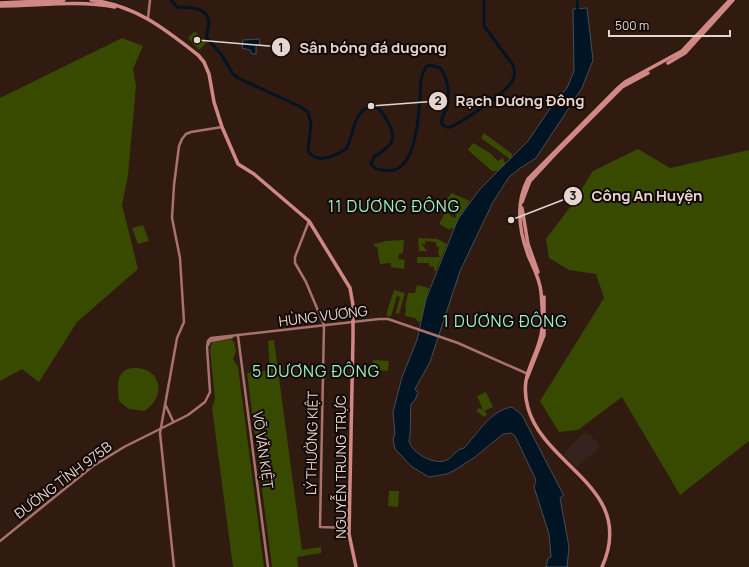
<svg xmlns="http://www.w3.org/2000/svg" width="749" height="567" viewBox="0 0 749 567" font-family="Manrope,sans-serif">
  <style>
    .medical { fill: #362320 }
    .green { fill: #374a00 }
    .water { fill: #011423; stroke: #454e56 }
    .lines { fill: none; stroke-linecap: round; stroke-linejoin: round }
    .river { stroke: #011423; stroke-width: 3 }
    .secondary { stroke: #a9726e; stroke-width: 2.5 }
    .primary { stroke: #cf8883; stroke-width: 3.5 }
    .labels { text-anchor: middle; stroke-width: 4; stroke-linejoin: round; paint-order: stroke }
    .street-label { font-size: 14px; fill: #e5d5ce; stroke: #120805 }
    .quarter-label { font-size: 16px; letter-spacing: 1px; fill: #9bf1ca; stroke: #120805 }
    .leader { fill: none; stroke: #e5d5ce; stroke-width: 1.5 }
    .callout-dot { fill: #e5d5ce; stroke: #120805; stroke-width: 1.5 }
    .mark-label { font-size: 12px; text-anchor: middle; font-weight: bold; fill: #111 }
    .callout-label { font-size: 15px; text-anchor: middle; font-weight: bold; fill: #e5d5ce; stroke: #120805; stroke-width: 4; stroke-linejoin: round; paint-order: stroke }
  </style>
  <rect width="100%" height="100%" fill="#311b10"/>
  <path class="medical" d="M585,432L589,434L601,446L577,467L563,454Z"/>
  <path class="green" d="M195,31L206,43L199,50L188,38Z
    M122,38L143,46L133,69L136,86L128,175L122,205L138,269L77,322L39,382L22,369L0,381V98Z
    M484,133L512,154V157L510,159L481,138Z
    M473,143L490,153L498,161L503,158L505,164L497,171H492L468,150Z
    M638,149L670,168L749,150V441L680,495L622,397L578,430L559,432L540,401L604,298L596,274L569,270L549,258L546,239L571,206L593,171Z
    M451,193L470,201L458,219L454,229L451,228L450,230L439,224L446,211L454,218L456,217L455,211L453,209L448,211L442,207Z
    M143,225L149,241L138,244L132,228Z
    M418,238L437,239L447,244L436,271H434V267L429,266V263H417V257H440L438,253L439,247L436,246V242L425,241V245L421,243L427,251H419Z
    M404,240L403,253L399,254L398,259L405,260L404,269L391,267V263L380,264L377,247H375L374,244L386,241Z
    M417,285L429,288L421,321L418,322L415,318L405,316L406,307H405L408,293H415Z
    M394,290L405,293L399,314L396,313L395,316L400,297L397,296L391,316L389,317L386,315Z
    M231,339L234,342L236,351L233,359L238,367L264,567H233L212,408L215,399L210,349L212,342Z
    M274,340L302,550L321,547V553L297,557L298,567H272L247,373L270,370L268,341Z
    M373,360L389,361L388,371L372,370Z
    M132,368C161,366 168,396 144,411L129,409L119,401C118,388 114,371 132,368Z
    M486,392L493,407L484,411L487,414L485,417L476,411L479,408L483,410L477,396Z
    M389,491H399L398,507L388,506Z"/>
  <path class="water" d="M587,8L593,60L582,88L536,158L519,169L509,177L493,202L460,271L430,362L415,389L418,393L415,400L411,404C410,414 411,425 410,435C410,436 409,440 409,441C412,453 432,464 444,461C453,459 455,449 464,448C478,433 491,410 512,407L522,415L563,494V496L560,498L569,547L567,567H546L548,558L551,557L549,534L534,487L536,480L515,436L511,433L503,434L475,457L455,470L447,474L429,477L412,467L395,449L393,439L395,434L393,412L402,377L417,340L426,299L458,219L480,189L528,141L551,107L567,88L574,71L573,9Z
    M259,39L260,44L256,46V54H252L250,50L242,48L243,40Z"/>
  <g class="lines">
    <path class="river" d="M171,0L177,7C189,8 207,6 209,22C209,28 206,32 207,38L221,54L233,74L238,78L299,106L308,112L311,124L308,151C317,165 335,156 346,149C355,134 352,112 371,106C379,107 381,111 385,117C399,139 394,144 374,157L371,164L376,169C381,170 389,172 394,170C416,163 418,120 420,100C421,89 419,77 426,67L430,65L440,68C448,77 450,95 447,107C445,113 440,118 442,124C445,127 447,128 450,127C462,123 504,93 511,83C516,77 515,71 513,65L484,26V0
      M577,0L578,12"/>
    <path class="secondary" d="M148,18L150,0
      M309,221L295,257V263L306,282L324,325L320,527L349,528
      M238,336L268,567
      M208,345L210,341L232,337
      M165,404L173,421
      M0,541L93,466L124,447L188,415L205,402L210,392L207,347L208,341L211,338L379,319H388L458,343L528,374
      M174,567L160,433L177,338L184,322L180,258L172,218L174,185L179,146L182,139L186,134L191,132L222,127"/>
    <path class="primary" d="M91,0C135,5 165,29 198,55L204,62L209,74L214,102L222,127L238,164L254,174L309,221L350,288L353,305V338L349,534L356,567
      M0,3L64,0
      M0,6C38,6 77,0 115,7
      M668,63L685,53L733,0
      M522,202L530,181L556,153L622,87L648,73
      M522,208L528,244L538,272
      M527,378L544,335V297
      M602,567C637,488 545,468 528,408C519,375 535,363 541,335C544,322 542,305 541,292C540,279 533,267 528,255C519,230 515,203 528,179L618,88L625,82L682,51L730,0"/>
  </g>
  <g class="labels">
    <g class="street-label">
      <text transform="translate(323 316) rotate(-7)" y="5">HÙNG VƯƠNG</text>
      <text transform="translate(312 443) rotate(-89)" y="5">LÝ THƯỜNG KIỆT</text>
      <text transform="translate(263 450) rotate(82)" y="5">VÕ VĂN KIỆT</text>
      <text transform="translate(341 467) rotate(-90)" y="5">NGUYỄN TRUNG TRỰC</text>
      <text transform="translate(63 480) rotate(-37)" y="5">ĐƯỜNG TỈNH 975B</text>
    </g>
    <g class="quarter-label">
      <text x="394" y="212">11 DƯƠNG ĐÔNG</text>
      <text x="505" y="327">1 DƯƠNG ĐÔNG</text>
      <text x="316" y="377">5 DƯƠNG ĐÔNG</text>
    </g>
  </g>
  <path class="leader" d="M197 40L281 47M371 106L438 101M511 220L573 196"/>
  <g class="callout-dot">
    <circle cx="197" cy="40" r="4"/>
    <circle cx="371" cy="106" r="4"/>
    <circle cx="511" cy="220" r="4"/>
    <circle cx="281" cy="47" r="10"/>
    <circle cx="438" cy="101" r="10"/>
    <circle cx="573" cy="196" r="10"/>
  </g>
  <g class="mark-label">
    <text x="281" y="52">1</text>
    <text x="438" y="105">2</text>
    <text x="573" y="200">3</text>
  </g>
  <g class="callout-label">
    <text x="373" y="53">Sân bóng đá dugong</text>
    <text x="520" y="106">Rạch Dương Đông</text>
    <text x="647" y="201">Công An Huyện</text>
  </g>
  <path d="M609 30v6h121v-6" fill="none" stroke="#e5d5ce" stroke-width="2"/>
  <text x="615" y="30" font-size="12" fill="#e5d5ce" stroke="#120805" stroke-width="3" paint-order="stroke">500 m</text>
</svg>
